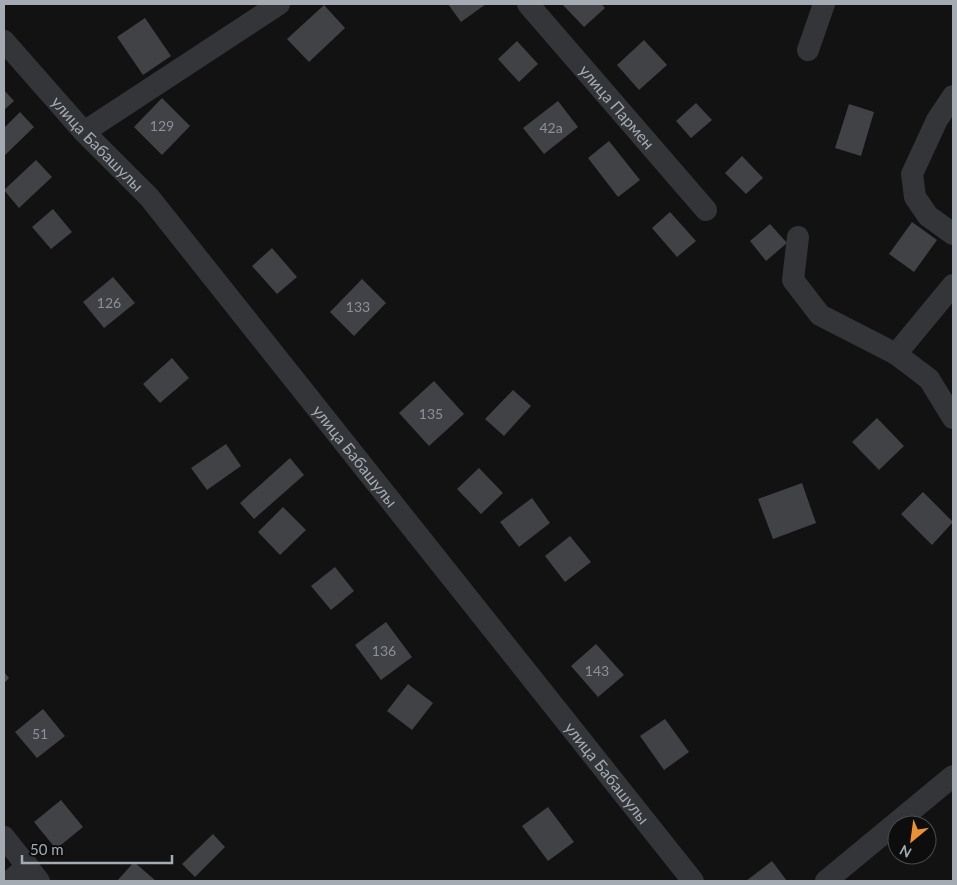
<svg xmlns="http://www.w3.org/2000/svg" width="957" height="885" viewBox="0 0 957 885" font-family="Lato,sans-serif">
  <style>
    .building { fill: #414246 }
    .lines { fill: none; stroke-linecap: round; stroke-linejoin: round }
    .street { stroke: #333538; stroke-width: 22 }
    .labels { text-anchor: middle; stroke-width: 5; stroke-linejoin: round; paint-order: stroke }
    .number-label { font-size: 14px; fill: #8b9198 }
    .street-label { font-size: 16px; fill: #a4abb3; stroke: #0d0d0e }
  </style>
  <rect width="100%" height="100%" fill="#121213"/>
  <path class="building" d="M448,4H486L461,22Z
    M562,4H601L605,8L584,27Z
    M324,5L345,28L309,62L287,39Z
    M145,18L171,56L143,75L117,37Z
    M644,40L667,65L639,90L617,65Z
    M517,41L538,64L519,82L498,59Z
    M4,90L14,101L4,110Z
    M162,98L190,126L162,155L134,127Z
    M558,101L578,127L544,154L523,128Z
    M696,103L712,120L691,138L676,121Z
    M849,104L874,112L861,156L835,148Z
    M20,112L34,127L4,156V128Z
    M609,141L640,180L618,197L588,158Z
    M742,156L763,178L746,194L725,173Z
    M36,160L52,177L19,208L4,190Z
    M53,209L72,232L51,249L32,227Z
    M670,212L696,241L677,257L652,228Z
    M912,222L937,240L914,272L889,254Z
    M770,224L787,243L766,261L750,241Z
    M272,248L297,277L277,294L252,266Z
    M113,277L135,303L104,328L83,302Z
    M362,279L386,303L354,336L330,312Z
    M172,358L189,378L160,403L143,384Z
    M434,381L464,414L429,446L399,413Z
    M513,390L531,406L504,436L485,419Z
    M877,418L904,446L879,470L852,442Z
    M226,444L241,466L207,490L191,468Z
    M290,458L304,475L254,519L240,503Z
    M479,468L503,493L481,514L457,489Z
    M802,483L816,523L773,539L758,499Z
    M923,492L953,522L932,545L901,514Z
    M532,498L550,523L519,547L500,522Z
    M283,507L306,530L280,555L258,532Z
    M570,536L591,562L565,582L545,556Z
    M335,567L354,591L331,610L311,586Z
    M386,622L412,657L381,680L355,645Z
    M596,644L624,675L598,697L571,666Z
    M4,672L9,678L4,683Z
    M408,684L433,703L412,730L387,711Z
    M43,709L65,736L37,758L15,732Z
    M665,719L689,752L664,770L640,736Z
    M61,800L83,827L56,849L34,822Z
    M548,807L574,842L548,861L522,826Z
    M213,834L225,847L195,877L182,864Z
    M772,861L787,881H746Z
    M134,862L156,881H117Z"/>
  <g class="lines">
    <g class="street">
      <path id="s1" d="M528,4L706,210"/>
      <path id="s2" d="M4,41L84,132L149,197L693,881"/>
      <path d="M808,50L824,4"/>
      <path d="M953,96L937,120L912,174L915,197L928,216L953,234"/>
      <path d="M84,132L279,4"/>
      <path d="M798,237L793,280L820,315L896,354L929,379L953,418"/>
      <path d="M896,354L953,285"/>
      <path d="M4,837L39,881"/>
      <path d="M10,881L28,866"/>
      <path d="M826,881L953,776"/>
    </g>
  </g>
  <g class="labels">
    <g class="number-label">
      <text x="162" y="131">129</text>
      <text x="551" y="133">42а</text>
      <text x="109" y="308">126</text>
      <text x="358" y="312">133</text>
      <text x="431" y="419">135</text>
      <text x="384" y="656">136</text>
      <text x="597" y="676">143</text>
      <text x="40" y="739">51</text>
    </g>
    <g class="street-label">
      <text dy="6" stroke="none"><textPath href="#s1" startOffset="136">улица Пармен</textPath></text>
      <text dy="6" stroke="none"><textPath href="#s2" startOffset="139">улица Бабашулы</textPath></text>
      <text dy="6" stroke="none"><textPath href="#s2" startOffset="544">улица Бабашулы</textPath></text>
      <text dy="6" stroke="none"><textPath href="#s2" startOffset="949">улица Бабашулы</textPath></text>
    </g>
  </g>
  <rect width="957" height="885" fill="none" stroke="#a4abb3" stroke-width="10"/>
  <g transform="translate(912 840) rotate(209)"><circle r="24" fill="#0d0d0e" stroke="#494c50"/>
  <path d="M0-4L9 19L0 12L-9 19Z" fill="#eb9132"/>
  <text y="-8" font-size="14" font-weight="bold" text-anchor="middle" fill="#a4abb3">N</text>
  </g>
  <path d="M22 855v8h150v-8" fill="none" stroke="#a4abb3" stroke-width="2.5"/>
  <text x="30" y="855" font-size="15" fill="#a4abb3" stroke="#0d0d0e" stroke-width="4" paint-order="stroke">50 m</text>
</svg>
